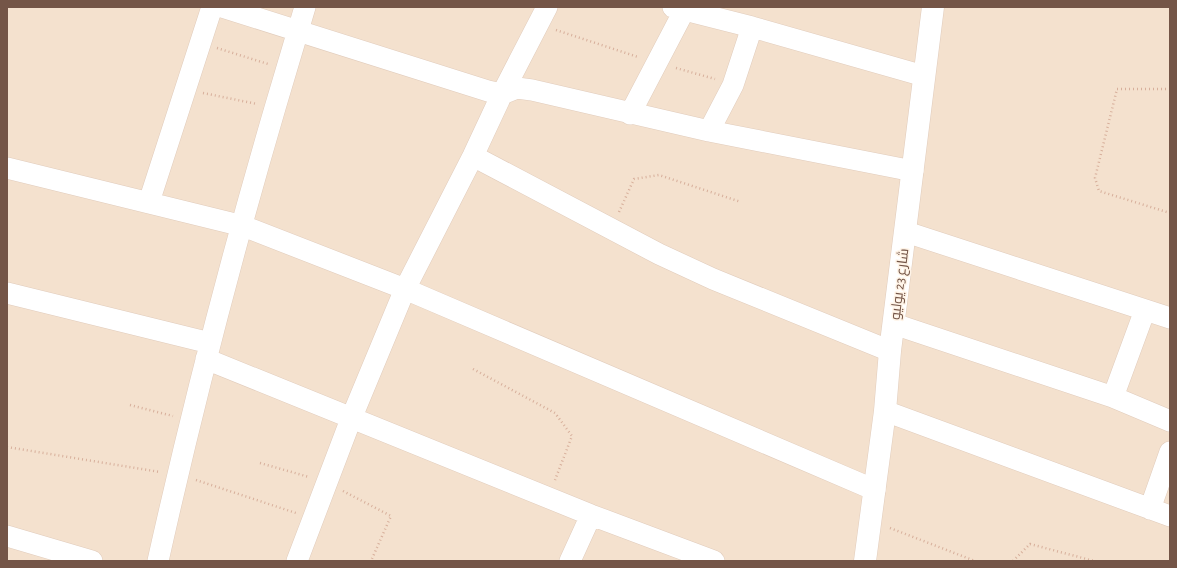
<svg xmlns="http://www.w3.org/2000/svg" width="1177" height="568" viewBox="0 0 1177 568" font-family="'Alegreya Sans',Cairo,sans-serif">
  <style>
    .residential { fill: #f4e1ce }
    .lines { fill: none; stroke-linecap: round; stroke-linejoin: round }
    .minor-casing { stroke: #e1ccbc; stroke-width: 22 }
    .tertiary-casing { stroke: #e1ccbc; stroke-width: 23 }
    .path { stroke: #d7af9b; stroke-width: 2.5; stroke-dasharray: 1 3; stroke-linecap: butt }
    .minor { stroke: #fff; stroke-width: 21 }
    .tertiary { stroke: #fff; stroke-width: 22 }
    .labels { text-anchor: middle; stroke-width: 3; stroke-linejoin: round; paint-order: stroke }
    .street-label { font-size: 14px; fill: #745547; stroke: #fff4e7 }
  </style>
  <rect width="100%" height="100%" fill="#fdf0e0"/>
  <path class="residential" d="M7,7H1170V561H7Z"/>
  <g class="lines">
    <defs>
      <path id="minor" d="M222,7L488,91L502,94L517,88L532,90L709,131L913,171
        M673,7L752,27L924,76
        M630,114L686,7
        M709,131L733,85L752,27
        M473,156L659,254L713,279L890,351
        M7,168L243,226L405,289L875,490
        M149,202L212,7
        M906,232L1170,318
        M7,293L210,343
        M894,324L1113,397L1170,421
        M206,359L591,515L714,561
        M1113,397L1145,310
        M885,411L1170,516
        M1150,509L1170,452
        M7,536L92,561
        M158,561C192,409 231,258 275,108C285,74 295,41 305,7
        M297,561L351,419L405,289L473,156L502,94L547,7
        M570,561L591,515"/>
      <path id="tertiary" d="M865,561L885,411L890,351L933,7"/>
    </defs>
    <use href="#minor" class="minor-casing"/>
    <use href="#tertiary" class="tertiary-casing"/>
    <path class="path" d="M556,30L638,57
      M217,48L268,64
      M676,68L715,79
      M1170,89H1117L1095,178L1099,191L1170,213
      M203,93L257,104
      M619,212L634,179L659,175L741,202
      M473,369L555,413L572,436L555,480
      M130,405L173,416
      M7,447L160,472
      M260,463L309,477
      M196,480L296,513
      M343,491L391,516L371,561
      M890,528L975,561
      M1013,561L1030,544L1094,561"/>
    <use href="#minor" class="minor"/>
    <use href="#tertiary" class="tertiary"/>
  </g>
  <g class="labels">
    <g class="street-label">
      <text transform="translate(899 284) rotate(-83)" y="5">شارع 23 يوليو</text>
    </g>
  </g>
  <rect width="1177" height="568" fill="none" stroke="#745547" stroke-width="16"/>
</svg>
